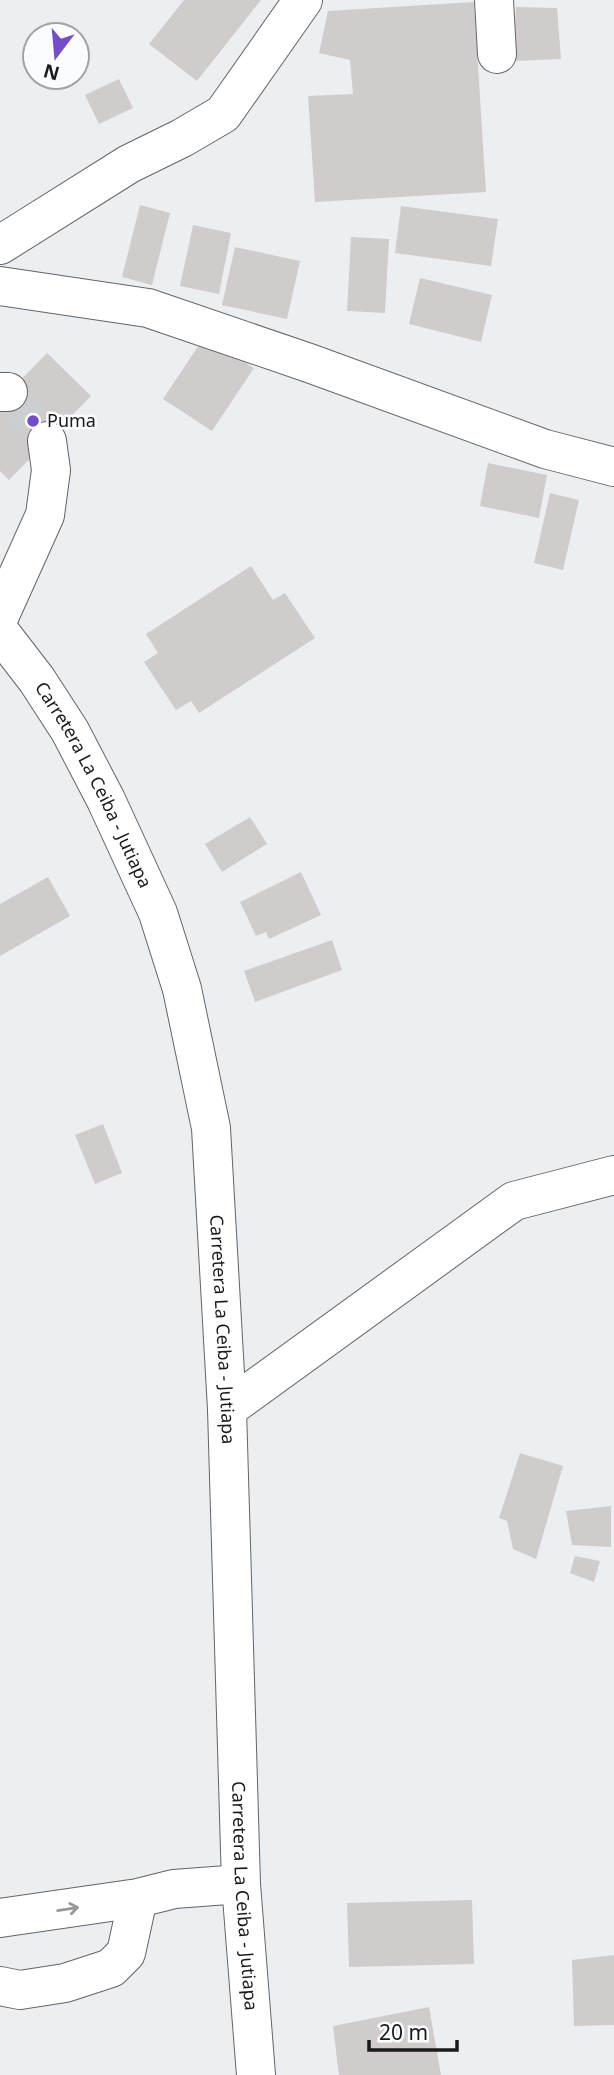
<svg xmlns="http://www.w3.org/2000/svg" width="614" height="2075" viewBox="0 0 614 2075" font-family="'Noto Sans',sans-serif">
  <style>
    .building { fill: #d0cccb }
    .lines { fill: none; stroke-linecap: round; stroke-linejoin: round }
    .minor-tunnel { stroke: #cccfd2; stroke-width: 38; stroke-dasharray: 38 19; stroke-linecap: butt }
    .minor-casing { stroke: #626467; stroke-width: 40 }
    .major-casing { stroke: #626467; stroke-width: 40 }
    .minor { stroke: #fff; stroke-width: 38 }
    .major { stroke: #fff; stroke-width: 38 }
    .oneway { stroke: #989898 }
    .poi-dot { fill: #754ec7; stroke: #fafcff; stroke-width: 2.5 }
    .labels { text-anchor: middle; stroke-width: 5; stroke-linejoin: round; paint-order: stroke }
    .poi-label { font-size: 18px; fill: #191a1b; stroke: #fafcff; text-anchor: start }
    .street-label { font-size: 18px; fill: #191a1b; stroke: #fafcff }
  </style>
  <rect width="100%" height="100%" fill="#eceff2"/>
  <path class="building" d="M184,0H261L197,81L149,44Z
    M474,2L486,192L315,202L308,96L353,94L350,60L319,53L328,11Z
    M516,7L557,8L561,59L514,61Z
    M119,79L133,108L99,124L85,95Z
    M140,205L170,213L152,285L122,277Z
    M401,206L498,219L491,266L395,253Z
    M193,225L231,233L219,294L180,286Z
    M351,237L389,239L385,313L347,311Z
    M235,247L300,261L287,319L222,305Z
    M420,278L492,295L481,342L409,324Z
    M205,336L254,368L212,431L163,399Z
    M47,353L91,396L9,480L0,471V401Z
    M488,463L547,475L539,518L480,506Z
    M550,493L579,500L563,570L534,563Z
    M251,566L273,600L285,593L315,638L199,713L191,701L176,710L144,662L158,653L146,634Z
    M250,817L267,844L222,872L205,844Z
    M301,872L321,915L269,939L266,932L256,936L240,902Z
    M48,877L70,916L0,956V904Z
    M332,940L342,970L255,1002L244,971Z
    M103,1124L122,1173L95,1184L75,1135Z
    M520,1453L563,1466L536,1559L513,1549L507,1521L499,1518Z
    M611,1506V1547L572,1545L566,1511Z
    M575,1556L600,1561L594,1582L570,1573Z
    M472,1900L474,1964L349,1967L347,1903Z
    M614,1955V2025L574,2026L572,1960Z
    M429,2007L441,2075H339L333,2026Z"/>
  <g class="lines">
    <path class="minor-tunnel" d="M8,392L47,441"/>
    <defs>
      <path id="minor" d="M494,0L497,54
        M0,245L129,164L182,138L223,114L303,0
        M0,286L148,308L309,363L545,449L614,467
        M0,392H8
        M0,615L45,515L51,470L47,441
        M227,1409L514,1201L614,1175
        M0,1918L138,1898L174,1889L241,1884
        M0,1986L20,1990L65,1983L111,1968L126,1953L138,1898"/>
      <g id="major">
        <path id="s1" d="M0,632L37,680L70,731L106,800L158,913L182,989L211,1128L227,1409L241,1884L256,2075"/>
      </g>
    </defs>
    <use href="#minor" class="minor-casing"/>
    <use href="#major" class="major-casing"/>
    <use href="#minor" class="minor"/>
    <use href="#major" class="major"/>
  </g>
  <defs><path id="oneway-shaft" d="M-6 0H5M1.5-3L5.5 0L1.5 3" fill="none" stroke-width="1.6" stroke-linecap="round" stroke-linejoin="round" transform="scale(1.75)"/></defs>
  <use class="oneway" href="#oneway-shaft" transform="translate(68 1909) rotate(-9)"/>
  <circle class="poi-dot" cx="33" cy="421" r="7"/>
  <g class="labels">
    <g class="poi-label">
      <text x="47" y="427">Puma</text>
    </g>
    <g class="street-label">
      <text dy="6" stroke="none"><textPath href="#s1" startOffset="180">Carretera La Ceiba - Jutiapa</textPath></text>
      <text dy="6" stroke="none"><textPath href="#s1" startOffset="747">Carretera La Ceiba - Jutiapa</textPath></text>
      <text dy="6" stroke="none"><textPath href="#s1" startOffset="1314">Carretera La Ceiba - Jutiapa</textPath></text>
    </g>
  </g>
  <g transform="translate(56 56) rotate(196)"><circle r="33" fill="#fafcff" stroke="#a0a2a4" stroke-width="2"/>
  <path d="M0-5L12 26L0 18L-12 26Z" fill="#754ec7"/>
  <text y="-10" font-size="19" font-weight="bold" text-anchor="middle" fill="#191a1b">N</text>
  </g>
  <path d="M369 2040v10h88v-10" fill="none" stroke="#191a1b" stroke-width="3.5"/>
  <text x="379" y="2040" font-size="21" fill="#191a1b" stroke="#fafcff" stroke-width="5" paint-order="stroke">20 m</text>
</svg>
